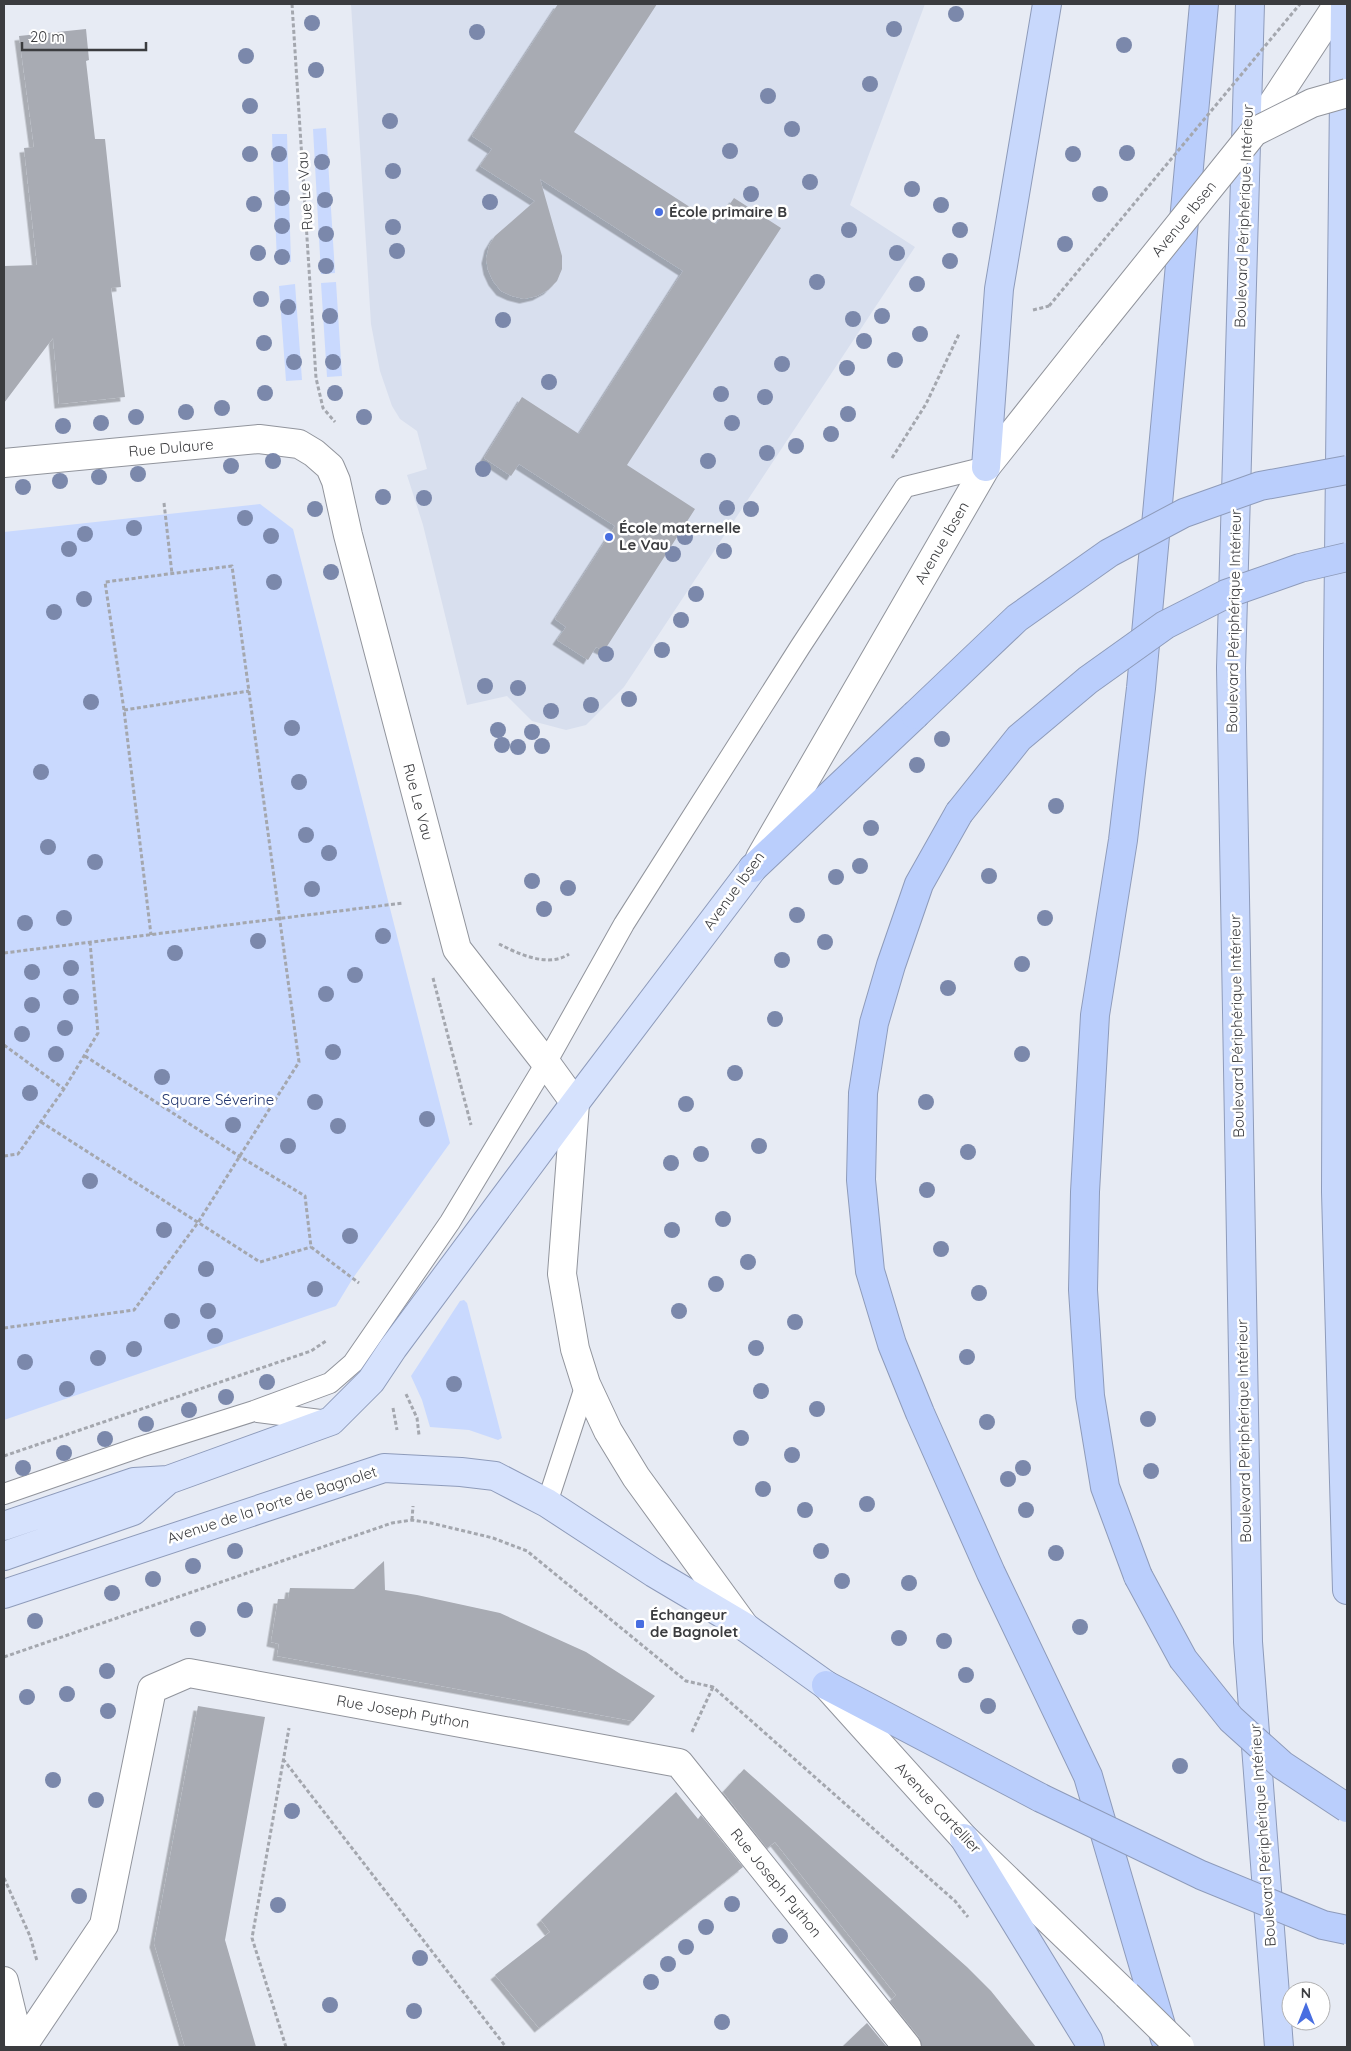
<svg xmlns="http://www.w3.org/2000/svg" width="1351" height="2051" viewBox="0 0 1351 2051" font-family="Quicksand,sans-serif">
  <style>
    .built { fill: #d8dfee }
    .green { fill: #c9d9fe }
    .building { fill: #a8abb3; filter: url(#shadow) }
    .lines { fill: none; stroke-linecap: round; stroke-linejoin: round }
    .service-casing { stroke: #91949c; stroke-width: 22 }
    .minor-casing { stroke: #91949c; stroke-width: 30 }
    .secondary-casing { stroke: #91949c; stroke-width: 30 }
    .primary-casing { stroke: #8e9bba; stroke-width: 30 }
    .trunk-casing { stroke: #8e9bba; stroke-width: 30 }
    .motorway-casing { stroke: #8e9bba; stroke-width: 30 }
    .path { stroke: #a4a7ae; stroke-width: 3; stroke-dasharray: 4 2.5; stroke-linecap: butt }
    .service { stroke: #fff; stroke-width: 20 }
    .minor { stroke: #fff; stroke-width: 28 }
    .secondary { stroke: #fff; stroke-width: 28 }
    .primary { stroke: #d6e2fd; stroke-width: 28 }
    .trunk { stroke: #c8d8fc; stroke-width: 28 }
    .motorway { stroke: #bacefc; stroke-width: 28 }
    .secondary-bridge-casing { stroke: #91949c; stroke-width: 30; stroke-linecap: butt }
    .motorway-bridge-casing { stroke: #8e9bba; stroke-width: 30; stroke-linecap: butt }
    .path-bridge { stroke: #a4a7ae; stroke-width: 3; stroke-dasharray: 4 2.5; stroke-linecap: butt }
    .secondary-bridge { stroke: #fff; stroke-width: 28 }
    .motorway-bridge { stroke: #bacefc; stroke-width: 28 }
    .tree { fill: #7b88ab }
    .poi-dot { fill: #486ee1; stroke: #fff; stroke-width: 2 }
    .labels { text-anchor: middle; stroke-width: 5; stroke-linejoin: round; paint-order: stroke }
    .street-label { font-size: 15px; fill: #3b3c3f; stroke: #fff }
    .poi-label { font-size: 15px; font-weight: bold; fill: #3b3c3f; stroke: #fff; text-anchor: start }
    .park-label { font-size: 15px; fill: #233770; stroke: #fff }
  </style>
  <defs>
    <filter id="shadow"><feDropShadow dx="-4.5" dy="4.5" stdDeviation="0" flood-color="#0004"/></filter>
  </defs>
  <rect width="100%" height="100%" fill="#e7ebf4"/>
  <path class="built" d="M351,4H925L850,205L915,247L624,687L586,725L566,730L532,721L507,696L467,705L423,525L407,475L427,469L417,431L400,419L392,406L380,371L371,324Z"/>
  <path class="green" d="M326,128L335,273L321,274L313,129Z
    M272,134H287L291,262L277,263Z
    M336,282L342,376L327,377L321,283Z
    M295,284L302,380L286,381L279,286Z
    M260,504L293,529L450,1143L353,1278L336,1306L4,1420V532Z
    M464,1300L467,1303L502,1438L498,1440L469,1430L430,1427L422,1400L411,1376L460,1301Z"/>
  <path class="building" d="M558,4H657L574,132L716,224L734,198L781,228L627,465L695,509L604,651L596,647L588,660L557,640L566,627L555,619L615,526L519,464L511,476L484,458L522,397L579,434L683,271L540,179L562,256V269L557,281L548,290L537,296L524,299L512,296L501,291L493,281L488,270L486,259L489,246L495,236L535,201L480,166L492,149L472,136Z
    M86,29L89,60L86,61L95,139H105L116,242L121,287L111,288L125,397L59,404L53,338L4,403V266L37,265L24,148L34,147L19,36Z
    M384,1561L385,1590L417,1595L500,1613L586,1652L655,1696L633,1721L277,1656L279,1644L271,1642L278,1599H288L290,1588L354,1589Z
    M198,1706L265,1717L225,1940L256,2047H185L154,1943Z
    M744,1769L967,1967L991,1991L1036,2047H922L919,2037L890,2001L896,1995L775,1842L767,1848L723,1792Z
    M676,1792L698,1819L701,1815L743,1867L539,2028L495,1975L550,1932L541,1920Z
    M867,2023L887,2047H842Z"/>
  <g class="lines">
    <defs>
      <path id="service" d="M258,1412L328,1421
        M4,1494L140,1447L254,1411L330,1383L353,1363L450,1222L546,1063L624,924L800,647L905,487L986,467
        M547,1503L586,1384"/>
      <path id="minor" d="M4,463L259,439L299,444L314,453L330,467L336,481L348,535L457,949L546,1063L575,1103
        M4,1981L20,2047
        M22,2047L104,1925L152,1689L189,1673L679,1763L907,2047"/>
      <path id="secondary" d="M1254,132L1338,4
        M760,858L986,467L1090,336
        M575,1103L562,1274L575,1349L586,1384L608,1431L636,1477L745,1627
        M827,1686L964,1838L1127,1995"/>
      <path id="primary" d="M4,1526L134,1482L168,1480L331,1421L371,1381L393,1348L575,1103L753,868
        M4,1556L133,1511L168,1480
        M4,1594L384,1468L461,1472L495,1476L547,1503L654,1573L745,1627L826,1685"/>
      <path id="trunk" d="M1250,4L1231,668L1248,1642L1279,2047
        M1345,4L1338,649L1336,1192L1347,1590
        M986,467L999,289L1047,4
        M964,1838L1088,2040L1090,2047"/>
      <path id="motorway" d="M959,813L919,884L891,965L874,1023L863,1093L861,1180L870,1271L892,1344L920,1413L991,1573L1088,1776L1165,2039
        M753,868L915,715
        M1138,1576L1105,1487L1090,1396L1083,1290L1085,1192L1095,1015L1123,840L1141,688L1204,4
        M826,1685L1041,1798"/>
    </defs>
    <use href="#service" class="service-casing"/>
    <use href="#minor" class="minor-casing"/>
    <use href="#secondary" class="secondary-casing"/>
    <use href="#primary" class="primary-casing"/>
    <use href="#trunk" class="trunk-casing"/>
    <use href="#motorway" class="motorway-casing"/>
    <path class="path" d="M292,4L316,378L323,408L335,422
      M1033,310L1049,306
      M892,458L926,404L959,334
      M164,503L172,574
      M124,710L249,691
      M499,944C519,954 548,968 569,954
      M4,953L403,903
      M433,978L471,1125
      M4,1045L64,1089
      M85,1056L239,1156L305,1196L311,1247L359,1283
      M41,1122L260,1262L311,1247
      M4,1156L18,1154L64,1089L98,1033L90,942
      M4,1328L134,1310L199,1221L299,1062L232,566L105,582L124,710L151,935
      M406,1394L417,1418L419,1435
      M393,1408L397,1430
      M4,1456L311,1351L326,1341
      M412,1520L413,1506
      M4,1657L392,1523L412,1520L431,1523L493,1538L527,1551L686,1681L713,1687L955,1901L968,1917
      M692,1732L713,1687
      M283,1759L506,2047
      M4,1878L30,1936L37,1961
      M286,2047L252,1938L289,1728"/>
    <use href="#service" class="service"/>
    <use href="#minor" class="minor"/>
    <use href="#secondary" class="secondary"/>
    <use href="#primary" class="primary"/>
    <use href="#trunk" class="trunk"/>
    <use href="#motorway" class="motorway"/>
    <defs>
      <path id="secondary-bridge" d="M1090,336L1254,132L1312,103L1347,93
        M1127,1995L1180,2047"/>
      <path id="motorway-bridge" d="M915,715L1017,618L1109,553L1184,513L1260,486L1347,470
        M959,813L1019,738L1088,680L1165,625L1226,594L1300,568L1347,557
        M1138,1576L1183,1659L1231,1719L1282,1765L1347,1808
        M1041,1798L1201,1875L1323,1925L1347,1930"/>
    </defs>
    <use href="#secondary-bridge" class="secondary-bridge-casing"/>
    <use href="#motorway-bridge" class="motorway-bridge-casing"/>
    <path class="path-bridge" d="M1049,306L1300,4"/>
    <use href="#secondary-bridge" class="secondary-bridge"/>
    <use href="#motorway-bridge" class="motorway-bridge"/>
  </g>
  <g class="tree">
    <circle cx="956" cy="14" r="8"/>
    <circle cx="312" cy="23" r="8"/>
    <circle cx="894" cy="29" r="8"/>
    <circle cx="477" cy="32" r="8"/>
    <circle cx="1124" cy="45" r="8"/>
    <circle cx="246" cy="56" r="8"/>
    <circle cx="316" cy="70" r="8"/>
    <circle cx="870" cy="84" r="8"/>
    <circle cx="768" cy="96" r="8"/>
    <circle cx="250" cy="106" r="8"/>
    <circle cx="390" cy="121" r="8"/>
    <circle cx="792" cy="129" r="8"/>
    <circle cx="730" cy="151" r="8"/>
    <circle cx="1127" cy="153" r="8"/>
    <circle cx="250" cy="154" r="8"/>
    <circle cx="279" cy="154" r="8"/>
    <circle cx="1073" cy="154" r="8"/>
    <circle cx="322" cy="162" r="8"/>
    <circle cx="393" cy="171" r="8"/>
    <circle cx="810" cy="182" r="8"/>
    <circle cx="912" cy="189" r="8"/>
    <circle cx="751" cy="194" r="8"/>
    <circle cx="1100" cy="194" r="8"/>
    <circle cx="282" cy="198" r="8"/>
    <circle cx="325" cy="200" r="8"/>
    <circle cx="490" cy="202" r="8"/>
    <circle cx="254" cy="204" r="8"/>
    <circle cx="941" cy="205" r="8"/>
    <circle cx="282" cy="226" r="8"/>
    <circle cx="393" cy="227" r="8"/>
    <circle cx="849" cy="230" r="8"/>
    <circle cx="960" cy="230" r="8"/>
    <circle cx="326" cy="234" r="8"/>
    <circle cx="1065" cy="244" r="8"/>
    <circle cx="397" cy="251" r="8"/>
    <circle cx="258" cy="253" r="8"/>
    <circle cx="897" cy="253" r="8"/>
    <circle cx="282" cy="257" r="8"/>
    <circle cx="950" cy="261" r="8"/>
    <circle cx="326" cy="266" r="8"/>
    <circle cx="817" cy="282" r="8"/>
    <circle cx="917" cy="284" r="8"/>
    <circle cx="261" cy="299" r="8"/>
    <circle cx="288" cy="307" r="8"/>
    <circle cx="330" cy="316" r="8"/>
    <circle cx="882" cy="316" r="8"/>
    <circle cx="853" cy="319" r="8"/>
    <circle cx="503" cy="320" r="8"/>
    <circle cx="920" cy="334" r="8"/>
    <circle cx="864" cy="341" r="8"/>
    <circle cx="264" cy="343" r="8"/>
    <circle cx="895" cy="360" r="8"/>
    <circle cx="294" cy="362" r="8"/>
    <circle cx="333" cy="362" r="8"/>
    <circle cx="782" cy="364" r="8"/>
    <circle cx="847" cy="368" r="8"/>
    <circle cx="549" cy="382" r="8"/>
    <circle cx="265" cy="393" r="8"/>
    <circle cx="335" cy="393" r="8"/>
    <circle cx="721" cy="394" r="8"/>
    <circle cx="765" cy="397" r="8"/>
    <circle cx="222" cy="408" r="8"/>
    <circle cx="186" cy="412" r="8"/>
    <circle cx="848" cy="414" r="8"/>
    <circle cx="136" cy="417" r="8"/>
    <circle cx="364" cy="417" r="8"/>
    <circle cx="101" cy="423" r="8"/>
    <circle cx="732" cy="423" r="8"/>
    <circle cx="63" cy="426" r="8"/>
    <circle cx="831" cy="434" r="8"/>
    <circle cx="796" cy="446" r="8"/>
    <circle cx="767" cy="453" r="8"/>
    <circle cx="273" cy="461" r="8"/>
    <circle cx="708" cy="461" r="8"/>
    <circle cx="231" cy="466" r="8"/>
    <circle cx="483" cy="469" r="8"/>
    <circle cx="138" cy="474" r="8"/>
    <circle cx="99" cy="477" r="8"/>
    <circle cx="60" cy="481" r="8"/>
    <circle cx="23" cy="487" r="8"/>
    <circle cx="383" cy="497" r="8"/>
    <circle cx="424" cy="498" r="8"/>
    <circle cx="727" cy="508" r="8"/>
    <circle cx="315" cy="509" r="8"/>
    <circle cx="751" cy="509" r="8"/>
    <circle cx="245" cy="518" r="8"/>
    <circle cx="134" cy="528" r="8"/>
    <circle cx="85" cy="534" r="8"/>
    <circle cx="271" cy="536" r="8"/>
    <circle cx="685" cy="537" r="8"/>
    <circle cx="69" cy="549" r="8"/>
    <circle cx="724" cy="551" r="8"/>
    <circle cx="673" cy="554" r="8"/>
    <circle cx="331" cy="572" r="8"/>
    <circle cx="274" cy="582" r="8"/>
    <circle cx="696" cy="594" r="8"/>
    <circle cx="84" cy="599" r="8"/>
    <circle cx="54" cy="612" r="8"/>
    <circle cx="681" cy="620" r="8"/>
    <circle cx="662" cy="650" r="8"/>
    <circle cx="606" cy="654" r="8"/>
    <circle cx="485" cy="686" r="8"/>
    <circle cx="518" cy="688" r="8"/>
    <circle cx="629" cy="699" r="8"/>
    <circle cx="91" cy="702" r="8"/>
    <circle cx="591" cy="705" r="8"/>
    <circle cx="551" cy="711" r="8"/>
    <circle cx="292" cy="728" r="8"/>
    <circle cx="498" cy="730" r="8"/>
    <circle cx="532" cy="732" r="8"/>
    <circle cx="942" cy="739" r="8"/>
    <circle cx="502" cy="745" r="8"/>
    <circle cx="542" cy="746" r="8"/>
    <circle cx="518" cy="747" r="8"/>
    <circle cx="917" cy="765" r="8"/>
    <circle cx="41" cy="772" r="8"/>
    <circle cx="299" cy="782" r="8"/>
    <circle cx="1056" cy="806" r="8"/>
    <circle cx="871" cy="828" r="8"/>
    <circle cx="306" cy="835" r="8"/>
    <circle cx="48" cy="847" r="8"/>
    <circle cx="329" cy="853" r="8"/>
    <circle cx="95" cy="862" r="8"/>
    <circle cx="860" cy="866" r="8"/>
    <circle cx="989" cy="876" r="8"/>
    <circle cx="836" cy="877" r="8"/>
    <circle cx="532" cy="881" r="8"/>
    <circle cx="568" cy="888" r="8"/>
    <circle cx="312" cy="889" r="8"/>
    <circle cx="544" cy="909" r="8"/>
    <circle cx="797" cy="915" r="8"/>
    <circle cx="64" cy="918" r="8"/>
    <circle cx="1045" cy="918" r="8"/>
    <circle cx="25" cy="923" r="8"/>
    <circle cx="383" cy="936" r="8"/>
    <circle cx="258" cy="941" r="8"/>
    <circle cx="825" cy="942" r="8"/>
    <circle cx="175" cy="953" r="8"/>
    <circle cx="782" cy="960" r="8"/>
    <circle cx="1022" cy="964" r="8"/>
    <circle cx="71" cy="968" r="8"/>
    <circle cx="32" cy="972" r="8"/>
    <circle cx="355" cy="975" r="8"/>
    <circle cx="948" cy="988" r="8"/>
    <circle cx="326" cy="994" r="8"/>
    <circle cx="71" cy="997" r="8"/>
    <circle cx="32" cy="1005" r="8"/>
    <circle cx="775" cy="1019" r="8"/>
    <circle cx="65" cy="1028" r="8"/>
    <circle cx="22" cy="1034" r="8"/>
    <circle cx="333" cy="1052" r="8"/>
    <circle cx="56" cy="1054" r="8"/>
    <circle cx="1022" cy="1054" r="8"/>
    <circle cx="735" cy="1073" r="8"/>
    <circle cx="162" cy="1077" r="8"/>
    <circle cx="30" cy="1093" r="8"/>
    <circle cx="315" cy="1102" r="8"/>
    <circle cx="926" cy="1102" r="8"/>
    <circle cx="686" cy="1104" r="8"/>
    <circle cx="427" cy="1119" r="8"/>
    <circle cx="233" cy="1125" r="8"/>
    <circle cx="338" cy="1126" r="8"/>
    <circle cx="288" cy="1146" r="8"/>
    <circle cx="759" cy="1146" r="8"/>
    <circle cx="968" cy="1152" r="8"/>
    <circle cx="701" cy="1154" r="8"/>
    <circle cx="671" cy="1163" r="8"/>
    <circle cx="90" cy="1181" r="8"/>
    <circle cx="927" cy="1190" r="8"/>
    <circle cx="723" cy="1219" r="8"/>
    <circle cx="164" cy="1230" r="8"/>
    <circle cx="672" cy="1230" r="8"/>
    <circle cx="350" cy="1236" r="8"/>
    <circle cx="941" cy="1249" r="8"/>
    <circle cx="748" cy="1262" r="8"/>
    <circle cx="206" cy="1269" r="8"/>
    <circle cx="716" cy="1284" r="8"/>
    <circle cx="315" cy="1289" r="8"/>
    <circle cx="979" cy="1293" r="8"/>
    <circle cx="208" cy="1311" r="8"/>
    <circle cx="679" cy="1311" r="8"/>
    <circle cx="172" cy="1321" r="8"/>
    <circle cx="795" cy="1322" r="8"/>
    <circle cx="215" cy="1336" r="8"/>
    <circle cx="756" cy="1348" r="8"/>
    <circle cx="134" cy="1349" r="8"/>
    <circle cx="967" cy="1357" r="8"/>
    <circle cx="98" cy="1358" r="8"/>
    <circle cx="25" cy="1362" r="8"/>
    <circle cx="267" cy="1382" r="8"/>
    <circle cx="454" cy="1384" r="8"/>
    <circle cx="67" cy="1389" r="8"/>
    <circle cx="761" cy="1391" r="8"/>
    <circle cx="226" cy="1397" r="8"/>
    <circle cx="817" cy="1409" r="8"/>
    <circle cx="189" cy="1410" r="8"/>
    <circle cx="1148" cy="1419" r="8"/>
    <circle cx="987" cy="1422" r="8"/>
    <circle cx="146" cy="1424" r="8"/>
    <circle cx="741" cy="1438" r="8"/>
    <circle cx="105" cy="1439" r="8"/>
    <circle cx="64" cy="1453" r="8"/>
    <circle cx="792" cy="1455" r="8"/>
    <circle cx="23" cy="1468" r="8"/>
    <circle cx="1023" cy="1468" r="8"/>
    <circle cx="1151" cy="1471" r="8"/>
    <circle cx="1008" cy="1479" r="8"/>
    <circle cx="763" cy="1489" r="8"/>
    <circle cx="867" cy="1504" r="8"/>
    <circle cx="805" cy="1510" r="8"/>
    <circle cx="1026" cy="1510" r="8"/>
    <circle cx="235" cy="1551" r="8"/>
    <circle cx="821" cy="1551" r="8"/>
    <circle cx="1056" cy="1553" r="8"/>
    <circle cx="193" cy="1566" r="8"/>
    <circle cx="153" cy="1579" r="8"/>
    <circle cx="842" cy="1581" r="8"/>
    <circle cx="909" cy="1583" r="8"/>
    <circle cx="112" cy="1593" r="8"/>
    <circle cx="245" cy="1610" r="8"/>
    <circle cx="35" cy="1621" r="8"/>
    <circle cx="1080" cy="1627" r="8"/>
    <circle cx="198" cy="1629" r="8"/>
    <circle cx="899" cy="1638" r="8"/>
    <circle cx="944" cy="1641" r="8"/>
    <circle cx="107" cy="1671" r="8"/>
    <circle cx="966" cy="1675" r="8"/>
    <circle cx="67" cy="1694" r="8"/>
    <circle cx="27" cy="1697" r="8"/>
    <circle cx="988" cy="1706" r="8"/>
    <circle cx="108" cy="1711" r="8"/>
    <circle cx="1180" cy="1766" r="8"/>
    <circle cx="53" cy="1780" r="8"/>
    <circle cx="96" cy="1800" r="8"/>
    <circle cx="292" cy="1811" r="8"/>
    <circle cx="79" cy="1896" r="8"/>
    <circle cx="732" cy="1904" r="8"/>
    <circle cx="278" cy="1905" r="8"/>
    <circle cx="706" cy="1927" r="8"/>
    <circle cx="780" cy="1936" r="8"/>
    <circle cx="686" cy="1947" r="8"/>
    <circle cx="420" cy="1958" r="8"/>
    <circle cx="668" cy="1964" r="8"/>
    <circle cx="651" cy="1982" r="8"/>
    <circle cx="330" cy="2005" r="8"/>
    <circle cx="414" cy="2011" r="8"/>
    <circle cx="722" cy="2022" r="8"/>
  </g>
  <g class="poi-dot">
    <circle cx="659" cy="212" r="5"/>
    <circle cx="609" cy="537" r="5"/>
    <rect x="635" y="1619" width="10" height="10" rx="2.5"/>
  </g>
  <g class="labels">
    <g class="street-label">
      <text transform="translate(305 191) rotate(-94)" y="5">Rue Le Vau</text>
      <text transform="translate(1244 216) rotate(-88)" y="5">Boulevard Périphérique Intérieur</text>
      <text transform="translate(1184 219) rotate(-51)" y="5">Avenue Ibsen</text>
      <text transform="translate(171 448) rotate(-5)" y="5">Rue Dulaure</text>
      <text transform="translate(942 543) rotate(-60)" y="5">Avenue Ibsen</text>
      <text transform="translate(1234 621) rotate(-89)" y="5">Boulevard Périphérique Intérieur</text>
      <text transform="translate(418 802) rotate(75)" y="5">Rue Le Vau</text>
      <text transform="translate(734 891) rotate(-54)" y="5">Avenue Ibsen</text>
      <text transform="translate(1237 1026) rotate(-91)" y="5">Boulevard Périphérique Intérieur</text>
      <text transform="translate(1244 1431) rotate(-91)" y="5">Boulevard Périphérique Intérieur</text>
      <text transform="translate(272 1505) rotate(-18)" y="5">Avenue de la Porte de Bagnolet</text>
      <text transform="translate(403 1712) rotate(10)" y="5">Rue Joseph Python</text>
      <text transform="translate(938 1808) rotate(47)" y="5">Avenue Cartellier</text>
      <text transform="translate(1263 1835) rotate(-94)" y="5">Boulevard Périphérique Intérieur</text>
      <text transform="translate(776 1883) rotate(51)" y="5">Rue Joseph Python</text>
    </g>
    <g class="poi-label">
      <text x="669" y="217">École primaire B</text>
      <text x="619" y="533">École maternelle<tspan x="619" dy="17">Le Vau</tspan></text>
      <text x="650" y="1620">Échangeur<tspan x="650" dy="17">de Bagnolet</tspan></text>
    </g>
    <g class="park-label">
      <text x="218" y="1105">Square Séverine</text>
    </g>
  </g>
  <rect width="1351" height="2051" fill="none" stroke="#3b3c3f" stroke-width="10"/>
  <g transform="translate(1306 2006)"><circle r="24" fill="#ffffff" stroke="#b1b1b2"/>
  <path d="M0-4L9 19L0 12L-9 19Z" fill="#486ee1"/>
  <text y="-8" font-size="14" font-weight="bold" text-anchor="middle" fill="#3b3c3f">N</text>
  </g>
  <path d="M22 42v8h124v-8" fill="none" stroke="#3b3c3f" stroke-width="2.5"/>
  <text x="30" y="42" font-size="15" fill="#3b3c3f" stroke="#ffffff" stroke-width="4" paint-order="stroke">20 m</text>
</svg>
